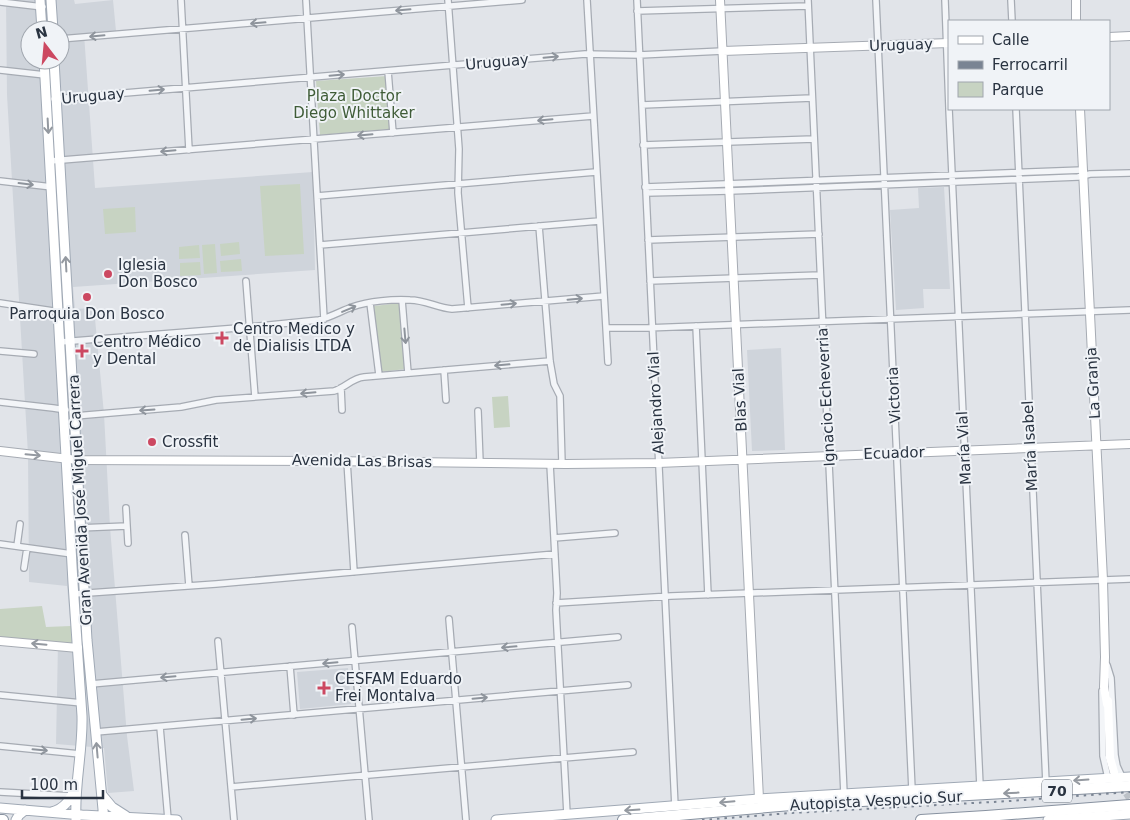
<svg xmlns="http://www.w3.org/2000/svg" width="1130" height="820" viewBox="0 0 1130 820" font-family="'DejaVu Sans',sans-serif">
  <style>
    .built { fill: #cfd4db; fill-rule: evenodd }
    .green { fill: #c7d3c2 }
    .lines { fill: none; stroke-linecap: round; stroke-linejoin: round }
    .secondary-tunnel { stroke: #bcc1c7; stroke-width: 8; stroke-dasharray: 8 4; stroke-linecap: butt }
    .street-casing { stroke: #a6abb3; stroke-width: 8 }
    .secondary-casing { stroke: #a6abb3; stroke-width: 10 }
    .primary-casing { stroke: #a0a9b5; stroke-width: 11 }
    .highway-casing { stroke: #8892a0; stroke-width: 12 }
    .street { stroke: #f3f5f8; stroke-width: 5.5 }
    .secondary { stroke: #fff; stroke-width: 8 }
    .primary { stroke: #fff; stroke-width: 9 }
    .highway { stroke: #fff; stroke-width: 10 }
    .rail { stroke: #7a8493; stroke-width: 2; stroke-dasharray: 2.5 5; stroke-linecap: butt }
    .oneway { stroke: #8e949c }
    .oneway2 { stroke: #9499a0 }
    .poi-dot { fill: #cc4861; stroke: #f0f3f7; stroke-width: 2 }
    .labels { text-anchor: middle; stroke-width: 4; stroke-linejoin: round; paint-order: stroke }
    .shield { fill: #f0f3f7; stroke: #656d78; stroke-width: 1 }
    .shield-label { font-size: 14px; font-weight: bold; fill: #293341 }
    .street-label { font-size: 15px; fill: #293341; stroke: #f0f3f7 }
    .park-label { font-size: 15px; fill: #3f5c37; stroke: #f0f3f7 }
    .poi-label { font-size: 15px; fill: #293341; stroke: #f0f3f7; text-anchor: start }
  </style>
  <rect width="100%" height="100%" fill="#e1e4e9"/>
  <path class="built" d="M6,0H74L75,4L113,0L116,31L84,34L95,188L313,172L315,270L73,287L75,309L94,308L104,414L110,527L127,736L134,791L108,793L104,748L56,744L58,643L72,644L67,586L29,582L28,454L7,95ZM30,30H60V60H30Z
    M944,187L950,289H923L924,308L896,310L890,210L919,208L918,188Z
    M781,348L785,450L752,451L747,350Z
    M348,668L351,704L300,709L297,672Z"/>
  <path class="green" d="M387,76L391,129L320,135L316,81Z
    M300,184L304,254L265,256L260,186Z
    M135,207L136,232L105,234L103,209Z
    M239,242L240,254L221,256L220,244Z
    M215,244L217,273L204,274L202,245Z
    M199,245L200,258L179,259V247Z
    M241,259L242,271L221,272L220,261Z
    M200,262L201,275L180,276V263Z
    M400,303L406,369L380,372L374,306Z
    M508,396L510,427L494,428L492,397Z
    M42,606L46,627L71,626L72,644L0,638V609Z"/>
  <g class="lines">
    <path class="secondary-tunnel" d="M1120,783L1130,798"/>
    <defs>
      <path id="street" d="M181,0L189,150
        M306,0L324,319
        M448,0L459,149L458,193L468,308
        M587,0L608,362
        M637,0L675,807
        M808,0L844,794
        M876,0L912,790
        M945,0L949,108
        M1011,0L1012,21
        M0,2L43,7
        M637,11L808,6
        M60,39L522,0
        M0,70L45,75
        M388,71L393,133
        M54,99L585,54L639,55L723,51
        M642,105L812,98
        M949,109L980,786
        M1016,109L1046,783
        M643,145L814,139
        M50,161L593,116
        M0,181L52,187
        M645,187L1083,170
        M646,193L730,191L1078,177L1090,174L1130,173
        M317,196L596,172
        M539,226L550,361L554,384L560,396L562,464
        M648,240L819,234
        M320,245L599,221
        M246,281L255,397
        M650,281L820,275
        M402,300L408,373
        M0,303L60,312
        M370,303L379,375
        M696,326L708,595
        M606,328H646L1130,310
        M60,342L250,327L319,320C331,317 341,311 352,307C369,301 393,299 410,300C425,300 438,308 452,309L604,296
        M0,351L34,354
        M444,370L446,400
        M341,388L342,410
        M0,402L53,408L66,410
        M478,411L480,463
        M74,414L75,416L181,407L216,400L334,391C345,388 352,378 364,377L550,361
        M347,461L354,572
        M550,464L557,593L556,610L567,814
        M126,508L128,543
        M79,528L127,526
        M185,535L189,586
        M554,538L615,533
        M0,544L72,554
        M17,546L20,524
        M24,568L27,548
        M74,594L216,584L555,554
        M556,603L671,596L1130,579
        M449,619L466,820
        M352,627L369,820
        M218,641L234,820
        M1107,665L1111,678L1115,755L1117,766L1122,777
        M290,666L294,715
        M91,684L618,637
        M1102,691L1103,756L1108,778
        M0,695L82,703
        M160,727L168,819
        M96,732L628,685
        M0,746L80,754
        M231,787L633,752
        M0,792L72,796"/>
      <path id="secondary" d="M720,0L759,799
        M1076,0V21
        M1109,37L1130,36
        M723,51L949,43
        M1080,109L1103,580L1105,657L1104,687L1107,704
        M0,451L78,460L325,461L566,464L658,463L1130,444
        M0,641L78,648
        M1108,701L1110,758L1114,772"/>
      <path id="primary" d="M40,0L42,30
        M51,0L53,30
        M44,60L73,583L82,716C83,751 74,785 76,820
        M54,60L87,640L104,820
        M102,795L112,807L126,816
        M0,808L82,815L177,820
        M52,812C65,808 70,800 75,788
        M16,820L19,815L25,810
        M496,820L759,799L1130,777
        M1048,820L1130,814"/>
      <path id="highway" d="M0,820H3
        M623,820L791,805L1130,786
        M921,820L986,816L1130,805"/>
    </defs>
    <use href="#street" class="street-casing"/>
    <use href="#secondary" class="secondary-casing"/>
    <use href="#primary" class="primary-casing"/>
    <use href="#highway" class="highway-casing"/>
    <use href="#street" class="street"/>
    <use href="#secondary" class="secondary"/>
    <use href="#primary" class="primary"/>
    <use href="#highway" class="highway"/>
    <path class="rail" d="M702,820L791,813L1010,801L1130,792"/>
  </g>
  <defs><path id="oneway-shaft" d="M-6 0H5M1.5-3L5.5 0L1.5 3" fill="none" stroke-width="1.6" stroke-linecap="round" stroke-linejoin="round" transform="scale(1.25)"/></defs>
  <g class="oneway">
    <use href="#oneway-shaft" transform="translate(403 10) rotate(175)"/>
    <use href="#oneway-shaft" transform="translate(258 23) rotate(175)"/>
    <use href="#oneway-shaft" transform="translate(97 36) rotate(175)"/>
    <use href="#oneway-shaft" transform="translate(551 57) rotate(-5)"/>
    <use href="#oneway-shaft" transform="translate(337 75) rotate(-5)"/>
    <use href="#oneway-shaft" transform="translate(157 90) rotate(-5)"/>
    <use href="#oneway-shaft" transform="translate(545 120) rotate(175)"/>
    <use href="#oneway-shaft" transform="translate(365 135) rotate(175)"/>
    <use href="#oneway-shaft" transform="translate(168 151) rotate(175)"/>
    <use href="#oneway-shaft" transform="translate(26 184) rotate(7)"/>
    <use href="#oneway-shaft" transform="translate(575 299) rotate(-5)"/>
    <use href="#oneway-shaft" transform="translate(509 304) rotate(-5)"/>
    <use href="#oneway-shaft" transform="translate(349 309) rotate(-23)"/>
    <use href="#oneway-shaft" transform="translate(405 336) rotate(85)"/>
    <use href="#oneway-shaft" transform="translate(502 365) rotate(175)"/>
    <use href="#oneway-shaft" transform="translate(308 393) rotate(175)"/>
    <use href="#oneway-shaft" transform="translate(147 410) rotate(176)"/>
    <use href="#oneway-shaft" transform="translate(509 647) rotate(175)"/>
    <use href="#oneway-shaft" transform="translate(330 663) rotate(175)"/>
    <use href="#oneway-shaft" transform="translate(168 677) rotate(175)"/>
    <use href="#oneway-shaft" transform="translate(480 698) rotate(-5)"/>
    <use href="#oneway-shaft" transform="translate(249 719) rotate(-5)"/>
    <use href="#oneway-shaft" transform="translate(40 750) rotate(5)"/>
  </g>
  <g class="oneway2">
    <use href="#oneway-shaft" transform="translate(48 126) rotate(87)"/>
    <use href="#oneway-shaft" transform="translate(66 264) rotate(-93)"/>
    <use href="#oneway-shaft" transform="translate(33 455) rotate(5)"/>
    <use href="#oneway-shaft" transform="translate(39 644) rotate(-175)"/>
    <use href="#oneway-shaft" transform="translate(97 750) rotate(-95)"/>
    <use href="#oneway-shaft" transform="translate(1081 780) rotate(176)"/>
    <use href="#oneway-shaft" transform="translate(1011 793) rotate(177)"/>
    <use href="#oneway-shaft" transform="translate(727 802) rotate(175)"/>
    <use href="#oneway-shaft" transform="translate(632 810) rotate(176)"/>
  </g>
  <g class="poi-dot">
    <circle cx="108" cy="274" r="5"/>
    <circle cx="87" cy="297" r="5"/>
    <path d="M219.5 330.5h5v5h5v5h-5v5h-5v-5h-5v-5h5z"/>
    <path d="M79.5 343.5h5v5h5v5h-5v5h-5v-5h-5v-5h5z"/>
    <circle cx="152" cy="442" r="5"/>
    <path d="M321.5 680.5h5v5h5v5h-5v5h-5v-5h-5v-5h5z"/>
  </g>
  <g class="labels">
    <rect class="shield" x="1042" y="779.5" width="30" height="23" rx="4"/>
    <g class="shield-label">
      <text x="1057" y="796">70</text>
    </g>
    <g class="street-label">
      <text transform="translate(901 45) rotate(-2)" y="5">Uruguay</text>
      <text transform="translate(497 62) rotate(-5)" y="5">Uruguay</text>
      <text transform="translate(93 96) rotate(-5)" y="5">Uruguay</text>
      <text transform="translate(1093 383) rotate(-93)" y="5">La Granja</text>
      <text transform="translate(894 395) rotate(-93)" y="5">Victoria</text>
      <text transform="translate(826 397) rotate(-93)" y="5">Ignacio Echeverria</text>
      <text transform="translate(740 400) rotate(-93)" y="5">Blas Vial</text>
      <text transform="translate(656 403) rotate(-93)" y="5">Alejandro Vial</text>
      <text transform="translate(1030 446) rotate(-93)" y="5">María Isabel</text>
      <text transform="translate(964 448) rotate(-93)" y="5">María Vial</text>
      <text transform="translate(894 453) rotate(-2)" y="5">Ecuador</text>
      <text transform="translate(362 461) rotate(1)" y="5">Avenida Las Brisas</text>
      <text transform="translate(80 500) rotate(-93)" y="5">Gran Avenida José Miguel Carrera</text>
      <text transform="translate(876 801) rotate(-3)" y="5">Autopista Vespucio Sur</text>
    </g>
    <g class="park-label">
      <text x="354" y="101">Plaza Doctor<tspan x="354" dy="17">Diego Whittaker</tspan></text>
    </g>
    <g class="poi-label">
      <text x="118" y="270">Iglesia<tspan x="118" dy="17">Don Bosco</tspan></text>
      <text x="87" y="319" text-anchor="middle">Parroquia Don Bosco</text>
      <text x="233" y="334">Centro Medico y<tspan x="233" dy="17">de Dialisis LTDA</tspan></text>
      <text x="93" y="347">Centro Médico<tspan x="93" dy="17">y Dental</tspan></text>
      <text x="162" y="447">Crossfit</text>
      <text x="335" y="684">CESFAM Eduardo<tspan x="335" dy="17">Frei Montalva</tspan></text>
    </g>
  </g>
  <rect x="948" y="20" width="162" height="90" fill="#f0f3f7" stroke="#a0a6ae"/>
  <rect x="958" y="36" width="25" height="8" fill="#ffffff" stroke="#a0a6ae"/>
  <text x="992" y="45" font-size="15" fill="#293341">Calle</text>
  <rect x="958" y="61" width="25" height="8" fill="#7a8493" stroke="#a0a6ae"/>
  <text x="992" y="70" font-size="15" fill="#293341">Ferrocarril</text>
  <rect x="958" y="82" width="25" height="15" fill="#c7d3c2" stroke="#a0a6ae"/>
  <text x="992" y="95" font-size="15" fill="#293341">Parque</text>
  <g transform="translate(45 45) rotate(344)"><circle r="24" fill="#f0f3f7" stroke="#a0a6ae"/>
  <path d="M0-4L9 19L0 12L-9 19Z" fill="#cc4861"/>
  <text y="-8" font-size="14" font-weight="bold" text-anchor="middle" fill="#293341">N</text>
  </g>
  <path d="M22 790v8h81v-8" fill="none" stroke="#293341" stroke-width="2.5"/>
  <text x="30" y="790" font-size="15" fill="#293341" stroke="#f0f3f7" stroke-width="4" paint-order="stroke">100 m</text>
</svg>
